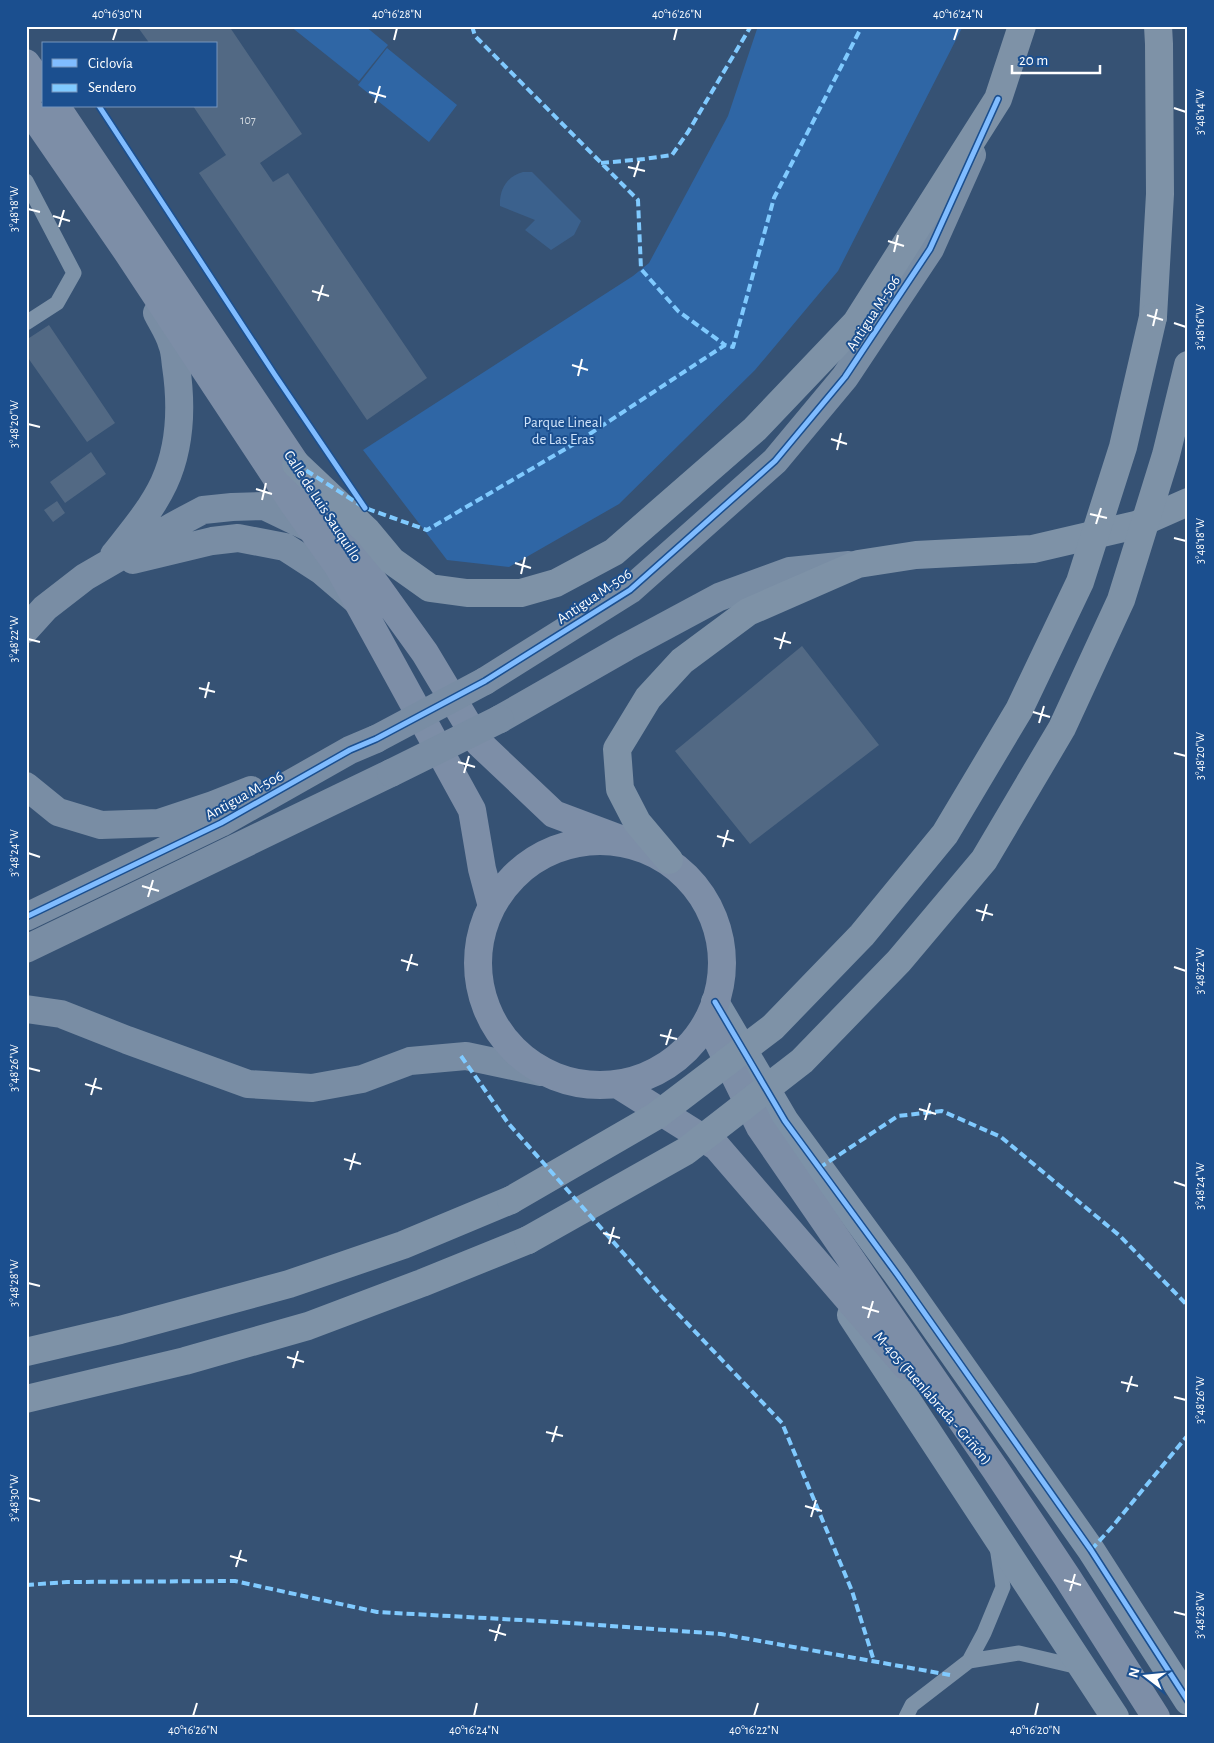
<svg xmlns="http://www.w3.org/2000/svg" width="1214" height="1743" viewBox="0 0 1214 1743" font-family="'Alegreya Sans',sans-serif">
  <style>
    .green { fill: #2f66a5 }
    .water { fill: #3b618d }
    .building { fill: #526984 }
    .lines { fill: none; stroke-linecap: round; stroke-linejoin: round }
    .lane { stroke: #7d92a8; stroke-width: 15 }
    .street { stroke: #7d92a8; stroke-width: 28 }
    .secondary { stroke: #798da4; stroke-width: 28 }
    .primary { stroke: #7d8ea7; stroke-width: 28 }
    .highway { stroke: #7e92a7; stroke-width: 28 }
    .secondary-bridge { stroke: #798da4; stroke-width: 28 }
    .highway-bridge { stroke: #7e92a7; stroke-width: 28 }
    .quiet { stroke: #80caff; stroke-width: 4; stroke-dasharray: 8 4; stroke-linecap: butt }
    .cycleway-casing { stroke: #1b4f8f; stroke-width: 8 }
    .cycleway { stroke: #80bcff; stroke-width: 5 }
    .ticks { fill: none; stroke: #fff; stroke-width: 2 }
    .labels { text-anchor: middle; stroke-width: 4; stroke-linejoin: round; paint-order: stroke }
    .number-label { font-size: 12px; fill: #d4dae0 }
    .street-label { font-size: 15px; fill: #fff; stroke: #1b4f8f }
    .park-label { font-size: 15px; fill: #cfe3fa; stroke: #1b4f8f }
    .neatline { fill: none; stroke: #fff; stroke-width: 2 }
    .ticks-label { font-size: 12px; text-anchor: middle; fill: #fff }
  </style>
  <rect width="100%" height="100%" fill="#365274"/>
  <path class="green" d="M290,26H365L388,45L359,81Z
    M758,26H963L838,271L755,370L619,504L509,567L447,560L363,450L633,276L649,263L728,116Z
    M387,48L457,105L429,142L358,85Z"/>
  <path class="water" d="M523,172H532L581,221L574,235L551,250L525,230L535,220L500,206C499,190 507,176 523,172Z"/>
  <path class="building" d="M137,26H229L302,134L260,163L273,182L288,173L427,378L367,420L199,173L226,155L193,106H216V44H150Z
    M49,325L115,423L87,442L26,355V340Z
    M91,452L106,474L65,503L50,482Z
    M57,501L65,513L53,522L44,510Z
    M802,646L879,745L750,844L675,751Z"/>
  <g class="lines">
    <path class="lane" d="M26,181L74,273L57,303L26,323
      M997,1547L1003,1587L984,1633L969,1661L1019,1653L1083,1668
      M906,1717L912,1705L969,1661"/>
    <path class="street" d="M715,1002L785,1121L897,1274L1091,1550L1188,1701
      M851,1315L1115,1717"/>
    <path class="secondary" d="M114,555C132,532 152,509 164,483C181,446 182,406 176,366C175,359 175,351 172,344C169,333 162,323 157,313
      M133,560L212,541L238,538L285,547L322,571L356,600
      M26,629L45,608L85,577L173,526L203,510L232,507L264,506L316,531
      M485,681L630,590L775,461L845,377L930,249L972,155
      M500,719L626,647L719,597L790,571L849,565
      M26,786L58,812L101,825L159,823L213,805L251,790
      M26,917L221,823L350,750L376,739
      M26,949L391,773
      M26,1009L61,1014L127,1040L248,1084L312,1088L362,1079L410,1061L466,1056L541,1072"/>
    <path class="primary" d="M26,63L44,88
      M26,105L128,253L293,503L338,566L472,810L482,869L491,903
      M56,106L296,464L351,550L425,653L479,743L554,814L642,847
      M478 963a122 122 0 1 1 244 0a122 122 0 1 1-244 0Z
      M709,1023L760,1127L995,1469L1067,1577L1156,1717
      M620,1086L717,1147L906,1366"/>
    <path class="highway" d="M1153,317L1160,194L1159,44L1158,26
      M296,464L367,531L392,561L430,588L467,593H521L556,583L614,552L755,429L856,323L998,99L1022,26
      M669,860L637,822L620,789L617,749L648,698L682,661L748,612L858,564L916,555L1033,549L1136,525L1188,502
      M26,1352L120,1330L289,1284L403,1245L511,1200
      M26,1399L185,1361L308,1326L422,1283L528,1240"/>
    <path class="secondary-bridge" d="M376,739L485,681
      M391,773L500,719"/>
    <path class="highway-bridge" d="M511,1200L656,1116L773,1027L862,935L945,834L1019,710L1080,582L1123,447L1153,317
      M528,1240L686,1151L802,1061L899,961L984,860L1062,728L1121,600L1166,455L1188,365"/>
    <path class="quiet" d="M472,26L475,36L638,200L641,269L678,311L725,345
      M601,163L644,159L672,155L688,132L751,26
      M296,464L365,508L427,530L579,441L725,345L733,347L774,198L862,26
      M461,1056L508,1123L663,1298L782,1423L852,1591L874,1661
      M819,1168L898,1116L942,1111L1001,1137L1120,1236L1188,1306
      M1091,1550L1112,1527L1188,1435
      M26,1585L67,1582L235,1581L377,1612L557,1622L721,1634L950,1675"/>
    <defs>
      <path id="cycleway" d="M99,106L275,375L365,508
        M26,917L221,823L350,750L376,739L485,681L630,590L775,461L845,377L930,249L998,99
        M715,1002L785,1121L897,1274L1091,1550L1188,1701"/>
    </defs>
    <use href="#cycleway" class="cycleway-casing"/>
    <use href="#cycleway" class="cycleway"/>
  </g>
  <path class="ticks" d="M113,40L117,28M394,40L397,28M674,40L677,28M954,40L958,28M369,92L386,97M375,103L380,86M1174,108L1186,112M628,167L645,171M634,177L639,161M28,209L40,212M53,216L70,221M59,227L64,210M888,241L904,246M894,252L898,235M312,291L329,296M318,301L323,285M1147,315L1163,320M1174,323L1186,327M1153,326L1157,309M572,365L588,370M578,376L582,359M28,424L40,427M831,439L847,444M837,450L841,433M256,489L272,494M262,500L266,483M1090,514L1107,518M1096,524L1101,508M1174,538L1186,541M515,563L531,568M521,574L525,557M774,638L791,643M28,639L40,642M780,649L785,632M199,688L215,692M205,698L209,682M1033,712L1050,717M1039,723L1044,706M1174,753L1186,756M458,762L475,767M464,773L469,756M717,836L734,841M723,847L728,830M28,853L40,857M142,886L159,891M148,897L153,880M976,910L993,915M982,921L987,904M401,960L418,965M1174,967L1186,971M407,971L412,954M660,1035L677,1039M666,1045L671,1029M28,1068L40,1071M85,1084L102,1089M91,1095L96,1078M919,1109L936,1114M925,1120L930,1103M344,1159L361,1164M350,1170L355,1153M1174,1182L1186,1186M603,1233L620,1238M609,1244L614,1227M28,1283L40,1286M862,1307L879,1312M868,1318L873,1301M287,1357L304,1362M293,1368L298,1351M1121,1382L1138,1386M1127,1392L1132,1376M1174,1397L1186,1400M546,1432L563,1436M552,1442L557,1426M28,1498L40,1501M805,1506L822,1511M811,1517L816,1500M230,1556L247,1561M236,1567L241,1550M1064,1580L1081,1585M1070,1591L1075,1574M1174,1612L1186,1615M489,1630L506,1635M495,1641L500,1624M193,1716L197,1703M474,1716L477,1703M754,1716L758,1703M1035,1716L1038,1703"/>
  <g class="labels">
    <g class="number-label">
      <text x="248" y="124">107</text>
    </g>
    <g class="street-label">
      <text transform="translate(873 313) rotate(-57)" y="5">Antigua M-506</text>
      <text transform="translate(323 506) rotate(57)" y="5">Calle de Luis Sauquillo</text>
      <text transform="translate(594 596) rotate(-34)" y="5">Antigua M-506</text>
      <text transform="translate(244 795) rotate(-29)" y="5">Antigua M-506</text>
      <text transform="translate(933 1398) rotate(49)" y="5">M-405 (Fuenlabrada - Griñón)</text>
    </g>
    <g class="park-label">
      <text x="563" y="427">Parque Lineal<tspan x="563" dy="17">de Las Eras</tspan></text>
    </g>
  </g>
  <rect width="1214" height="1743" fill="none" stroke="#1b4f8f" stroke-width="55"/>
  <rect x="42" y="42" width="175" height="65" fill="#1b4f8f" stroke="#7695bc"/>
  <rect x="52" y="59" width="25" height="8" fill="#80bcff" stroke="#7695bc"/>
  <text x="88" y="68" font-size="15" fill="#ffffff">Ciclovía</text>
  <rect x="52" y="84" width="25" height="8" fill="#80caff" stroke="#7695bc"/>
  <text x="88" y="92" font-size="15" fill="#ffffff">Sendero</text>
  <g transform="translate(1146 1676) rotate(286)" stroke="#1b4f8f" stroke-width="4" paint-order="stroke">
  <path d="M0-4L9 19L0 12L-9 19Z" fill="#ffffff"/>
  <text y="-8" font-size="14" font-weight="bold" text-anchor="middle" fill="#ffffff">N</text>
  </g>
  <path d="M1012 65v8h88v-8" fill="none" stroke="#ffffff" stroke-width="2.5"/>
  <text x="1019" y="65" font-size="15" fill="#ffffff" stroke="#1b4f8f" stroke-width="4" paint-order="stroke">20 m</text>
  <rect x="28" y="28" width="1158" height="1688" class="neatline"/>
  <g class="ticks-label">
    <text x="117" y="18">40°16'30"N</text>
    <text x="397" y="18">40°16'28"N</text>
    <text x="677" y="18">40°16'26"N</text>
    <text x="958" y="18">40°16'24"N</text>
    <text transform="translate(1200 112) rotate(-90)" y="4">3°48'14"W</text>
    <text transform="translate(14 209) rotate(-90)" y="4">3°48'18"W</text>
    <text transform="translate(1200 327) rotate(-90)" y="4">3°48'16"W</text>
    <text transform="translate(14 424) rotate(-90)" y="4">3°48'20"W</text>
    <text transform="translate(1200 541) rotate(-90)" y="4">3°48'18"W</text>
    <text transform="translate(14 639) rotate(-90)" y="4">3°48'22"W</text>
    <text transform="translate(1200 756) rotate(-90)" y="4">3°48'20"W</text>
    <text transform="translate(14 853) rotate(-90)" y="4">3°48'24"W</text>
    <text transform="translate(1200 971) rotate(-90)" y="4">3°48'22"W</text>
    <text transform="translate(14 1068) rotate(-90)" y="4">3°48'26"W</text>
    <text transform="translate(1200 1186) rotate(-90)" y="4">3°48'24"W</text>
    <text transform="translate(14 1283) rotate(-90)" y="4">3°48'28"W</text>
    <text transform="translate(1200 1400) rotate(-90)" y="4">3°48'26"W</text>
    <text transform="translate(14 1498) rotate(-90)" y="4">3°48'30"W</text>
    <text transform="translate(1200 1615) rotate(-90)" y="4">3°48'28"W</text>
    <text x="193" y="1734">40°16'26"N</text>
    <text x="474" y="1734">40°16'24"N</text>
    <text x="754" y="1734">40°16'22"N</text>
    <text x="1035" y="1734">40°16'20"N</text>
  </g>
</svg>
